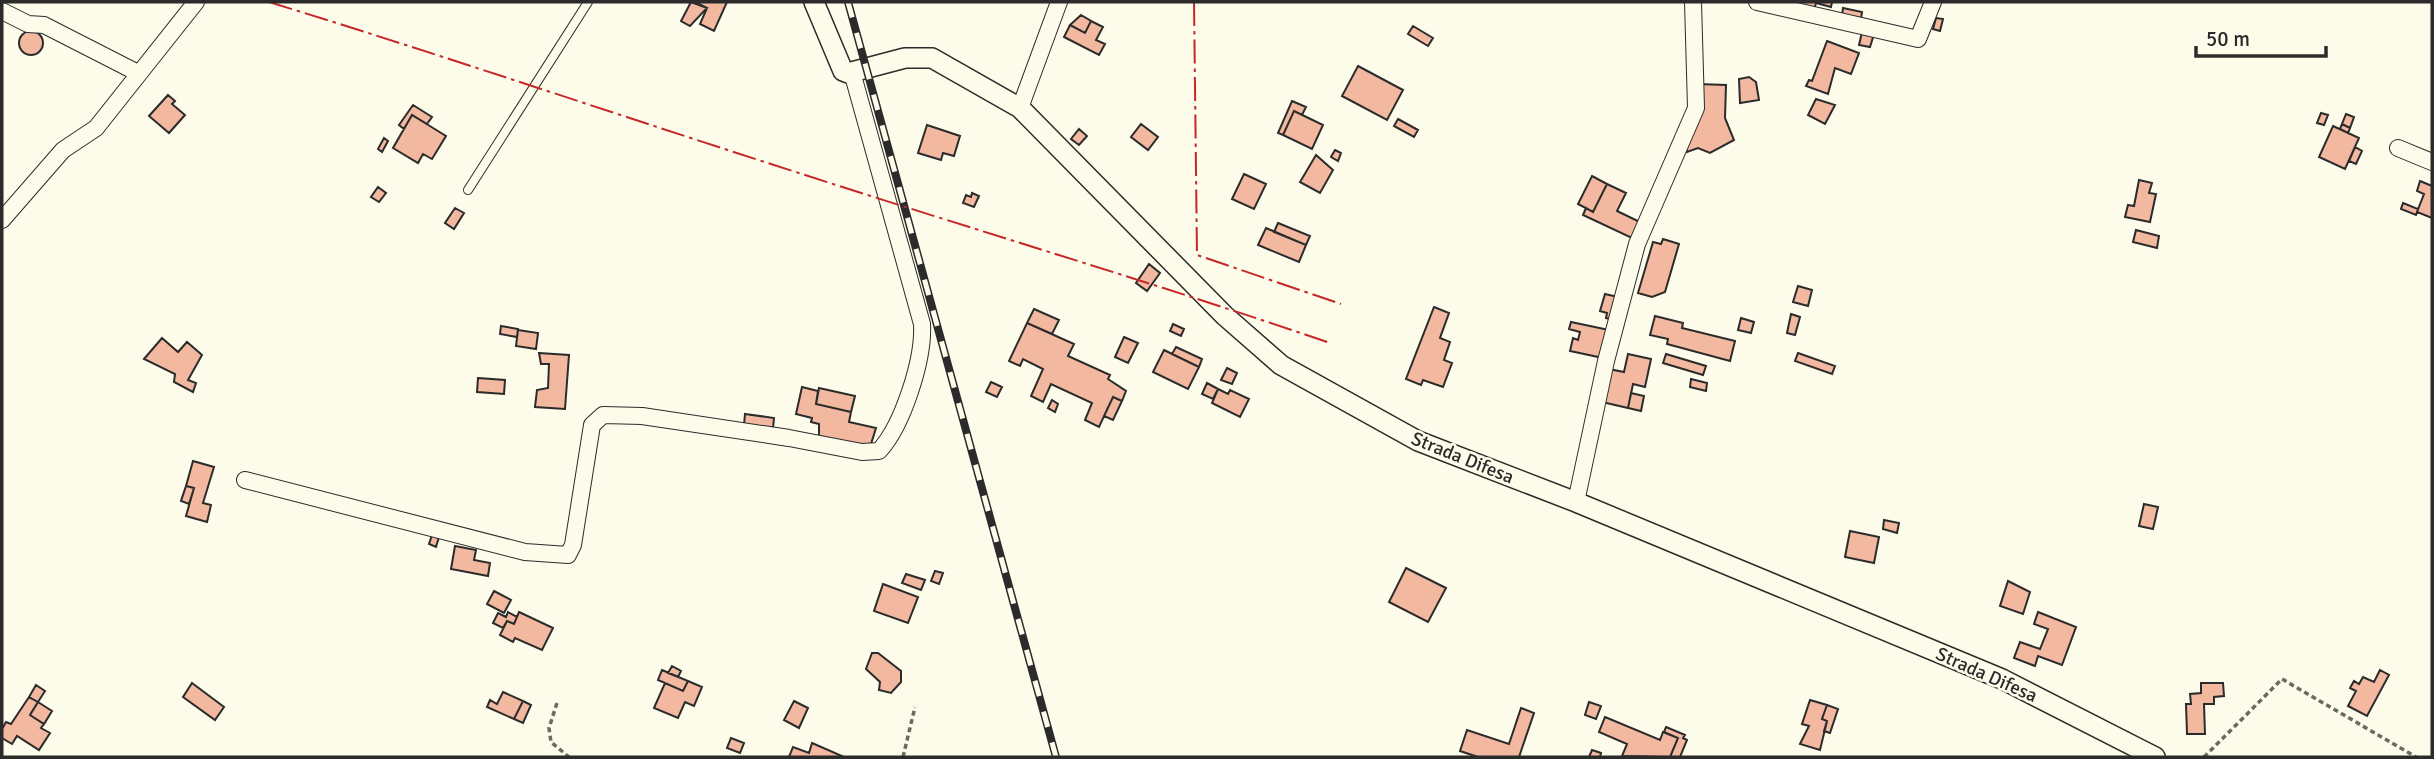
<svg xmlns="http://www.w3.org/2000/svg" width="2434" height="759" viewBox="0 0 2434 759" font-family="Signika,sans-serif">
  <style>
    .building { fill: #f2b8a0; stroke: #2b2b2b; stroke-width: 2 }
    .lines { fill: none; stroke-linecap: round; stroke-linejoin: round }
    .service-casing { stroke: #2b2b2b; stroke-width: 10 }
    .minor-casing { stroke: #2b2b2b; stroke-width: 18 }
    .tertiary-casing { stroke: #2b2b2b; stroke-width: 22 }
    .path { stroke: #6a6964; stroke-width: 3.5; stroke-dasharray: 5 3.5; stroke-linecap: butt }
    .service { stroke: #fdfbea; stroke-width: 8 }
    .minor { stroke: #fdfbea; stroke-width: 16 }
    .tertiary { stroke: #fdfbea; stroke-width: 19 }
    .rail-casing { stroke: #2b2b2b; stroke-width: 8 }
    .rail { stroke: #fdfbea; stroke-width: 5; stroke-dasharray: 16; stroke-linecap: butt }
    .power { stroke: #c62828; stroke-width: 2; stroke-dasharray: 24 5 3.5 5; stroke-linecap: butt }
    .labels { text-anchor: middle; stroke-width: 5; stroke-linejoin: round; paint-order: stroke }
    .street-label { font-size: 19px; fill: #2b2b2b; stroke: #fdfbea }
  </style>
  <rect width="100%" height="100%" fill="#fdfbea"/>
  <path class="building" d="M691,2L707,8L690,26L681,21Z
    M695,2H727L714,31L700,24L707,8Z
    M1796,2H1832L1831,7L1816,3L1814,10L1795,4Z
    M1843,8L1862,12L1861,19L1842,15Z
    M1081,15L1091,21L1085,33L1070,25Z
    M1936,18L1943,19L1940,31L1933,29Z
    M1091,21L1103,27L1096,40L1105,44L1099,55L1064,37L1070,25L1085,33Z
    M1413,26L1433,38L1428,46L1408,34Z
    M19 43a12 12 0 1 1 24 0a12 12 0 1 1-24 0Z
    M1862,32L1874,34L1870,47L1859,45Z
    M1827,41L1859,53L1851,74L1835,68L1828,94L1806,86L1809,80L1812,81Z
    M1358,66L1403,90L1387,120L1342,96Z
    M1749,77L1756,82L1759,100L1740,103L1739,79Z
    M1698,84L1726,85L1725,118L1734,140L1710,153L1698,148L1687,152L1685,145Z
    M168,95L175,101L172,104L185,115L169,133L149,116Z
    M1816,99L1835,105L1825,124L1808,115Z
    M1292,101L1306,107L1302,115L1294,111L1283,135L1278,133Z
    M413,105L432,117L427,124L412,115L404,129L399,125Z
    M1294,111L1323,125L1312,149L1283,135Z
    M2321,113L2328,115L2324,125L2317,123Z
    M2346,114L2354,117L2350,128L2342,124Z
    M412,115L446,136L432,159L423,154L418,163L393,148Z
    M1398,119L1418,130L1414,137L1394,126Z
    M1141,124L1158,137L1148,150L1131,137Z
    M2342,124L2350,128L2348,133L2340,129Z
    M927,125L960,136L954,156L943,153L941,160L918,153Z
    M2333,126L2359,138L2345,169L2319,157Z
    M1079,129L1087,136L1079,145L1071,139Z
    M384,138L388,141L382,152L378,149Z
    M2355,147L2362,151L2356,164L2349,161Z
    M1335,150L1341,153L1338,161L1331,157Z
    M1316,155L1333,170L1320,193L1300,182Z
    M1244,174L1266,184L1254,209L1232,199Z
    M1592,176L1607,184L1593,212L1578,204Z
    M2139,180L2152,183L2149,193L2156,194L2150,222L2125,217L2128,205L2134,206Z
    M2420,181L2432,186V218L2417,212L2424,194L2417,191Z
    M1607,184L1626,193L1617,211L1642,223L1634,239L1583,215L1586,208L1593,212Z
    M378,187L386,193L379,202L371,197Z
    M972,193L979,196L974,207L963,203L966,195L971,197Z
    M2403,203L2418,209L2416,215L2401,209Z
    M455,208L464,213L454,229L445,223Z
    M1278,223L1310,236L1306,245L1274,232Z
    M1266,228L1306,245L1299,262L1258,245Z
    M2136,230L2159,236L2157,248L2133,242Z
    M1663,239L1679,244L1665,292L1652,297L1638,293L1653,242L1661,244Z
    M1149,264L1160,273L1147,291L1136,283Z
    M1798,286L1812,290L1808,306L1793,302Z
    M1605,294L1618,297L1613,320L1606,318L1607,313L1600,311Z
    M1434,307L1449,313L1440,338L1450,342L1444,360L1452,363L1443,387L1423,380L1421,385L1406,379Z
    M1034,309L1059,320L1052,334L1027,323Z
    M1791,314L1800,317L1795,335L1787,333Z
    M1655,316L1683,323L1682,328L1735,341L1730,361L1667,344L1668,339L1650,335Z
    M1741,318L1754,322L1751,333L1738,330Z
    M1571,322L1609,330L1603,358L1570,351L1573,338L1578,340L1580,332L1569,329Z
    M1027,323L1074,344L1068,356L1110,375L1108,379L1126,391L1122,401L1113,397L1099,427L1085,420L1092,403L1051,384L1043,402L1031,396L1043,369L1023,359L1020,366L1009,361Z
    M1173,324L1184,329L1181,336L1170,331Z
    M501,326L518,329L517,337L500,334Z
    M518,330L538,333L536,349L516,346Z
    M1124,337L1138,343L1128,363L1115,357Z
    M162,338L178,352L187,342L202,355L188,380L196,383L193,392L174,382L175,374L144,359Z
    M1176,347L1202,359L1199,367L1172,354Z
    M1164,350L1199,367L1188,389L1153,372Z
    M539,353L569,355L565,409L535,407L537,390L548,388L549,364H541Z
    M1798,353L1835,366L1832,374L1795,361Z
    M1628,354L1651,359L1645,387L1633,384L1628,408L1602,402L1609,369L1624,372Z
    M1666,354L1706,366L1703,375L1663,363Z
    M1227,368L1237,373L1232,384L1221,380Z
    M478,378L505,380L504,394L477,392Z
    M1691,379L1707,383L1706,391L1690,387Z
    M991,382L1002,387L997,397L986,392Z
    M1207,383L1218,389L1213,399L1202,394Z
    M802,387L818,391L816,404L851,412L849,422L876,428L871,444L866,450L819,438V424L811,422L812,418L796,414Z
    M819,388L855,396L851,412L816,404Z
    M1218,389L1228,394L1230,390L1249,399L1240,417L1212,403Z
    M1631,393L1644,396L1641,411L1628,408Z
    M1113,397L1122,401L1113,420L1104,416Z
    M1052,400L1058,404L1055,412L1048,408Z
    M745,414L774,418L773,428L744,425Z
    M193,461L214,467L203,503L211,505L207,522L186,516L194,488L186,486Z
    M186,486L194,488L189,504L181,501Z
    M2144,504L2158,507L2153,529L2139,526Z
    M1884,520L1899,523L1897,533L1883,529Z
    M1850,531L1879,537L1874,563L1845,557Z
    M432,535L439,537L436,547L429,544Z
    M455,546L476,550L474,560L490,563L488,576L451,569Z
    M1406,568L1446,588L1428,622L1389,602Z
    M935,571L943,573L939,584L931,581Z
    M906,574L925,580L921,590L902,583Z
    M2008,581L2030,592L2023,614L2000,606Z
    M883,584L918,597L908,623L874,611Z
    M494,591L511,600L504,613L487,604Z
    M508,612L517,617L514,624L507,621L503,628L493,623L498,613L506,617Z
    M519,612L553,628L542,650L515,638L513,642L500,635L507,621L514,624Z
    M2038,612L2076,627L2062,665L2038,656L2035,666L2014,658L2020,642L2040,649L2048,629L2034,624Z
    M872,653H878L901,671V682L891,693L879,690L880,682L866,669Z
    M672,666L681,671L678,677L668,673Z
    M662,670L688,681L683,691L658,680Z
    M2380,670L2389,675L2367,716L2348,706L2356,691L2350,688L2354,681L2359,684L2363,677L2374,682Z
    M688,681L702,687L694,706L685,702L678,718L654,708L665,683L683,691Z
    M192,683L224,707L215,720L183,697Z
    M2201,683H2223L2224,696L2214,697V704H2204L2205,734H2187L2186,704H2191L2190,694L2201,693Z
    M36,685L45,691L38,702L29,697Z
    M503,692L523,701L514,719L487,707L490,700L497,704Z
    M29,697L38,702L30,715L44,724L41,728L50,733L39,750L17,736L12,744L2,738V729L6,722L11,724Z
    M1810,700L1827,705L1822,719L1827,721L1820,750L1800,744L1809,726L1802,724Z
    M523,701L531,705L523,723L514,719Z
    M794,701L808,708L799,728L784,720Z
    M38,702L52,711L44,724L30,715Z
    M1589,702L1601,706L1596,719L1585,715Z
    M1827,705L1838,709L1830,733L1824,731L1827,721L1822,719Z
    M1521,708L1534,713L1519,757H1478L1460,751L1467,730L1509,744Z
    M1605,717L1660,740L1663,732L1678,738L1670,757L1622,756L1627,744L1599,732Z
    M1666,727L1685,735L1683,738L1687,740L1680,757H1670L1678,738L1664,732Z
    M731,738L744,743L740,753L727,748Z
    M812,743L842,756L841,757H789L793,747L809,753Z
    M1592,750L1601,753L1600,757H1589Z"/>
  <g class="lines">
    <defs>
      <path id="service" d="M468,190L588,2"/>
      <path id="minor" d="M1757,2L1918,39L1933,2
        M2,11L28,24L44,25L138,73
        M1020,108L1059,2
        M2398,148L2432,162
        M2,220L63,150L96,128L196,2
        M245,480L525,552L568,555L573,545L592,425L603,415L642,416L789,438L862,452L879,451C903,425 924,359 922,324L852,72
        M1576,502L1606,361L1637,244L1696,108L1693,2"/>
      <path id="tertiary" d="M814,2L843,71L848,73L905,58H932L1020,108L1225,316L1281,365L1418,441L1576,502L2002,679L2155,757"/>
    </defs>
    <use href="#service" class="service-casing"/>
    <use href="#minor" class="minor-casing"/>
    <use href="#tertiary" class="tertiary-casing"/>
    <path class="path" d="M557,703L549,728L551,742L569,757
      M903,757L915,707
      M2204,757L2282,679L2416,757"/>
    <use href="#service" class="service"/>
    <use href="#minor" class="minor"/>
    <use href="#tertiary" class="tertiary"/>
    <defs>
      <path id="rail" d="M848,2L1056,757"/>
    </defs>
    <use href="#rail" class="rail-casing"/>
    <use href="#rail" class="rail"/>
    <path class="power" d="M269,2C448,57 624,117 802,174C978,231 1155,283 1330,343
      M1194,2L1197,255L1341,304"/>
  </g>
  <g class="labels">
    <g class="street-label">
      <text transform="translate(1463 457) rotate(22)" y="7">Strada Difesa</text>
      <text transform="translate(1987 674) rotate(24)" y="7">Strada Difesa</text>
    </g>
  </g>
  <rect width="2434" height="759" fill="none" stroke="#2b2b2b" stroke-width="7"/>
  <path d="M2196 46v10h130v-10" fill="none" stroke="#2b2b2b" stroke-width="3.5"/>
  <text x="2206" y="46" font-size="21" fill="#2b2b2b" stroke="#fdfbea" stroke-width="5" paint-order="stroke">50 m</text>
</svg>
